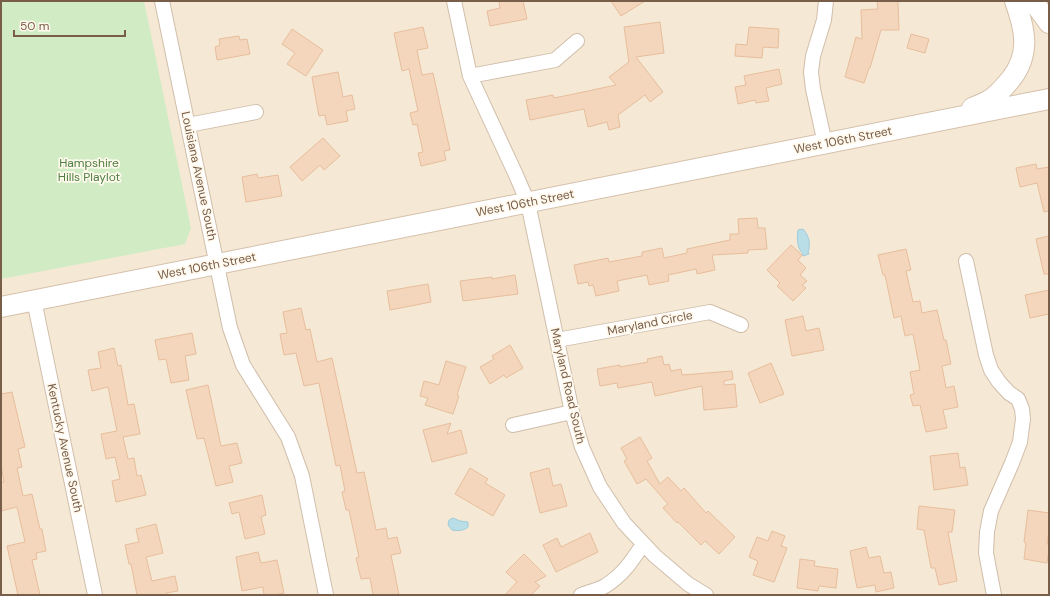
<svg xmlns="http://www.w3.org/2000/svg" width="1050" height="596" viewBox="0 0 1050 596" font-family="'DM Sans',sans-serif">
  <style>
    .residential { fill: #f5e8d4 }
    .green { fill: #d1ecc4 }
    .water { fill: #b9dee8; stroke: #9fcdda }
    .building { fill: #f4d6bc; stroke: #e7be9c }
    .lines { fill: none; stroke-linecap: round; stroke-linejoin: round }
    .street-casing { stroke: #d0beab; stroke-width: 16 }
    .secondary-casing { stroke: #d5c0ab; stroke-width: 22 }
    .street { stroke: #fff; stroke-width: 14 }
    .secondary { stroke: #fff; stroke-width: 20 }
    .labels { text-anchor: middle; stroke-width: 3.5; stroke-linejoin: round; paint-order: stroke }
    .street-label { font-size: 12px; fill: #785d49; stroke: #fff9ed }
    .park-label { font-size: 12px; fill: #4f7f41; stroke: #fff9ed }
  </style>
  <rect width="100%" height="100%" fill="#fdf6e6"/>
  <path class="residential" d="M1,1H1049V595H1Z"/>
  <path class="green" d="M1,1H144L191,228L185,244L1,279Z"/>
  <path class="water" d="M803,229C809,235 811,245 808,252L809,254L803,256C803,253 801,252 800,250C797,245 797,236 798,230Z
    M453,518L460,521L468,522V527C464,531 457,531 452,530L448,525L449,520Z"/>
  <path class="building" d="M499,1H523L527,19L490,26L487,11L500,8Z
    M611,1H645L621,16Z
    M877,1H898L899,30H881L870,68H869L864,83L845,77L856,37L862,39L861,10L878,9Z
    M660,22L664,53L636,57L663,92L650,102L645,95L618,115L620,127L609,130L607,122L588,127L584,109L530,120L526,100L553,95L554,98L569,95L616,85L609,77L629,62L624,27Z
    M423,27L428,48L417,50L422,75L433,73L450,150L444,151L446,160L421,166L418,153L423,152L417,124L413,125L410,113L418,111L409,69L402,71L394,33Z
    M749,27L779,29L778,48L763,47L762,58L735,56L736,44L747,45Z
    M292,29L323,50L306,76L287,64L295,53L282,44Z
    M911,34L929,39L925,53L907,48Z
    M239,36L240,40L247,39L250,54L217,60L215,47L220,45L219,39Z
    M779,69L782,84L766,88L769,101L756,103L755,100L738,104L735,87L746,85L744,76Z
    M338,72L343,97L352,95L355,109L346,111L348,121L327,125L325,115L319,116L312,77Z
    M323,138L340,156L324,170L320,165L302,181L290,167Z
    M1036,164L1037,169L1049,167V211L1044,212L1037,183L1020,187L1016,168Z
    M257,174L258,178L278,175L282,196L246,202L242,177Z
    M757,218L758,228H765L767,249L748,250V253L712,255L715,270L697,274L696,269L668,275L669,281L649,285L647,275L617,281L619,291L596,296L593,285L589,286L588,282L578,284L574,265L608,258L609,262L642,256V252L662,248L664,258L687,253V249L730,240V234H739L738,219Z
    M1049,236V274H1044L1036,239Z
    M791,245L802,255L798,260L806,268L800,275L807,281L802,285L806,288L793,301L777,286L780,283L767,270Z
    M906,249L911,270L906,271L913,302L920,301L922,313L937,310L944,340H946L951,364L942,366L946,388L954,386L958,407L943,410L947,428L926,432L920,405L913,406L910,395L914,394L910,372L920,370L913,334L905,336L901,316L894,318L885,275H883L878,255Z
    M515,275L518,294L463,301L460,281L492,277V279Z
    M428,284L431,302L390,310L387,291Z
    M1049,290V314L1030,318L1025,295Z
    M301,308L306,330L310,329L317,362L332,358L357,473L364,472L376,530L386,528L388,539L397,537L401,553L391,555L399,595H373L370,578L361,579L356,558L359,557L349,510H346L342,492L345,491L340,465L336,466L319,383L304,386L296,353L284,355L280,334L287,333L283,312Z
    M803,316L806,331L819,328L824,350L792,356L785,320Z
    M192,333L196,354L185,356L189,380L171,383L166,359L159,360L155,340Z
    M510,345L523,368L506,378L504,375L490,384L480,367L494,359L492,356Z
    M114,348L118,366L121,365L128,405L134,404L140,434L123,437L128,459L134,458L137,476L141,475L146,495L116,502L112,481L120,479L115,457L106,459L101,434L117,431L108,387L92,391L88,370L101,368L98,352Z
    M662,356L664,365L669,364L671,371L681,369L682,375L732,371L733,379L724,381V385L735,384L737,407L704,410L702,386L655,396L652,382L618,388L617,383L600,386L597,369L620,365V367L648,362L647,359Z
    M446,361L466,367L457,395L459,396L453,414L425,405L428,398L420,396L424,381L439,385Z
    M771,363L784,394L760,403L748,373Z
    M208,385L221,446L237,443L242,463L229,466L233,482L216,486L204,438L197,439L186,390Z
    M12,392L25,447L18,449L22,467L17,468L23,496L32,494L40,529H42L46,551L36,553L37,559L32,560L40,595H18L7,546L25,542L17,507L1,511V482H4L1,465V394Z
    M451,423L447,434L461,430L467,453L432,462L423,430Z
    M640,437L652,458L647,461L660,484L668,477L681,491L684,488L706,513L708,511L735,537L719,554L705,541L701,545L678,522L677,523L663,508L668,504L646,479L637,484L624,461L627,459L621,448Z
    M958,453L960,468L965,467L968,485L934,490L930,456Z
    M470,468L488,479L485,483L505,495L493,516L455,494Z
    M549,468L553,486L561,484L567,506L540,513L530,473Z
    M262,495L266,515L261,517L265,534L245,539L239,512L232,514L229,503Z
    M919,506L955,510L952,532H948L957,581L939,585L935,568H931L924,530L917,529Z
    M1028,510L1049,513V530L1047,544H1049V550L1047,563L1024,559L1026,543L1024,542Z
    M156,524L163,553L146,557L152,581L175,576L178,591L166,593L167,595H137L131,564H129L125,545L139,542L136,529Z
    M772,531L785,536L781,546L787,548L774,582L753,575L758,561L749,557L757,537L768,541Z
    M590,533L598,552L556,572L543,545L557,538L561,547Z
    M866,547L869,558L880,556L884,573L891,572L894,588L876,592L875,585L857,588L850,551Z
    M258,552L261,563L277,560L284,593L275,595H264L263,587L242,591L236,557Z
    M524,554L546,576L535,582L540,586L531,595H505L517,582L506,572Z
    M800,559L815,561L814,566L838,569L836,588L819,586L818,591L797,588Z"/>
  <g class="lines">
    <defs>
      <path id="street" d="M162,1L230,328L243,365L288,437L302,476L326,595
        M454,1L470,76L516,175L528,203L572,412L582,447L600,487L624,523L655,556L688,584L706,595
        M470,76L555,60L577,41
        M188,125L256,112
        M825,144L813,89L811,72L813,56L824,20L826,1
        M966,261L986,355L991,370L999,382L1009,393L1018,399L1022,409L1023,419L1020,442L1012,463L991,511L987,532L986,553L994,595
        M34,300L95,595
        M557,340L710,312L741,325
        M513,425L572,412
        M581,595C589,592 598,590 605,586C623,575 632,561 643,544"/>
      <path id="secondary" d="M1033,1L1049,23
        M972,108C979,105 988,102 994,97C1000,92 1006,85 1011,79C1031,53 1025,29 1015,1
        M1,307L1049,99"/>
    </defs>
    <use href="#street" class="street-casing"/>
    <use href="#secondary" class="secondary-casing"/>
    <use href="#street" class="street"/>
    <use href="#secondary" class="secondary"/>
  </g>
  <g class="labels">
    <g class="street-label">
      <text transform="translate(843 140) rotate(-11)" y="4">West 106th Street</text>
      <text transform="translate(199 176) rotate(78)" y="4">Louisiana Avenue South</text>
      <text transform="translate(525 203) rotate(-11)" y="4">West 106th Street</text>
      <text transform="translate(207 266) rotate(-11)" y="4">West 106th Street</text>
      <text transform="translate(650 323) rotate(-11)" y="4">Maryland Circle</text>
      <text transform="translate(568 386) rotate(77)" y="4">Maryland Road South</text>
      <text transform="translate(65 448) rotate(78)" y="4">Kentucky Avenue South</text>
    </g>
    <g class="park-label">
      <text x="89" y="167">Hampshire<tspan x="89" dy="14">Hills Playlot</tspan></text>
    </g>
  </g>
  <rect width="1050" height="596" fill="none" stroke="#785d49" stroke-width="4"/>
  <path d="M14 30v6h111v-6" fill="none" stroke="#785d49" stroke-width="2"/>
  <text x="20" y="30" font-size="12" fill="#785d49" stroke="#fff9ed" stroke-width="3" paint-order="stroke">50 m</text>
</svg>
